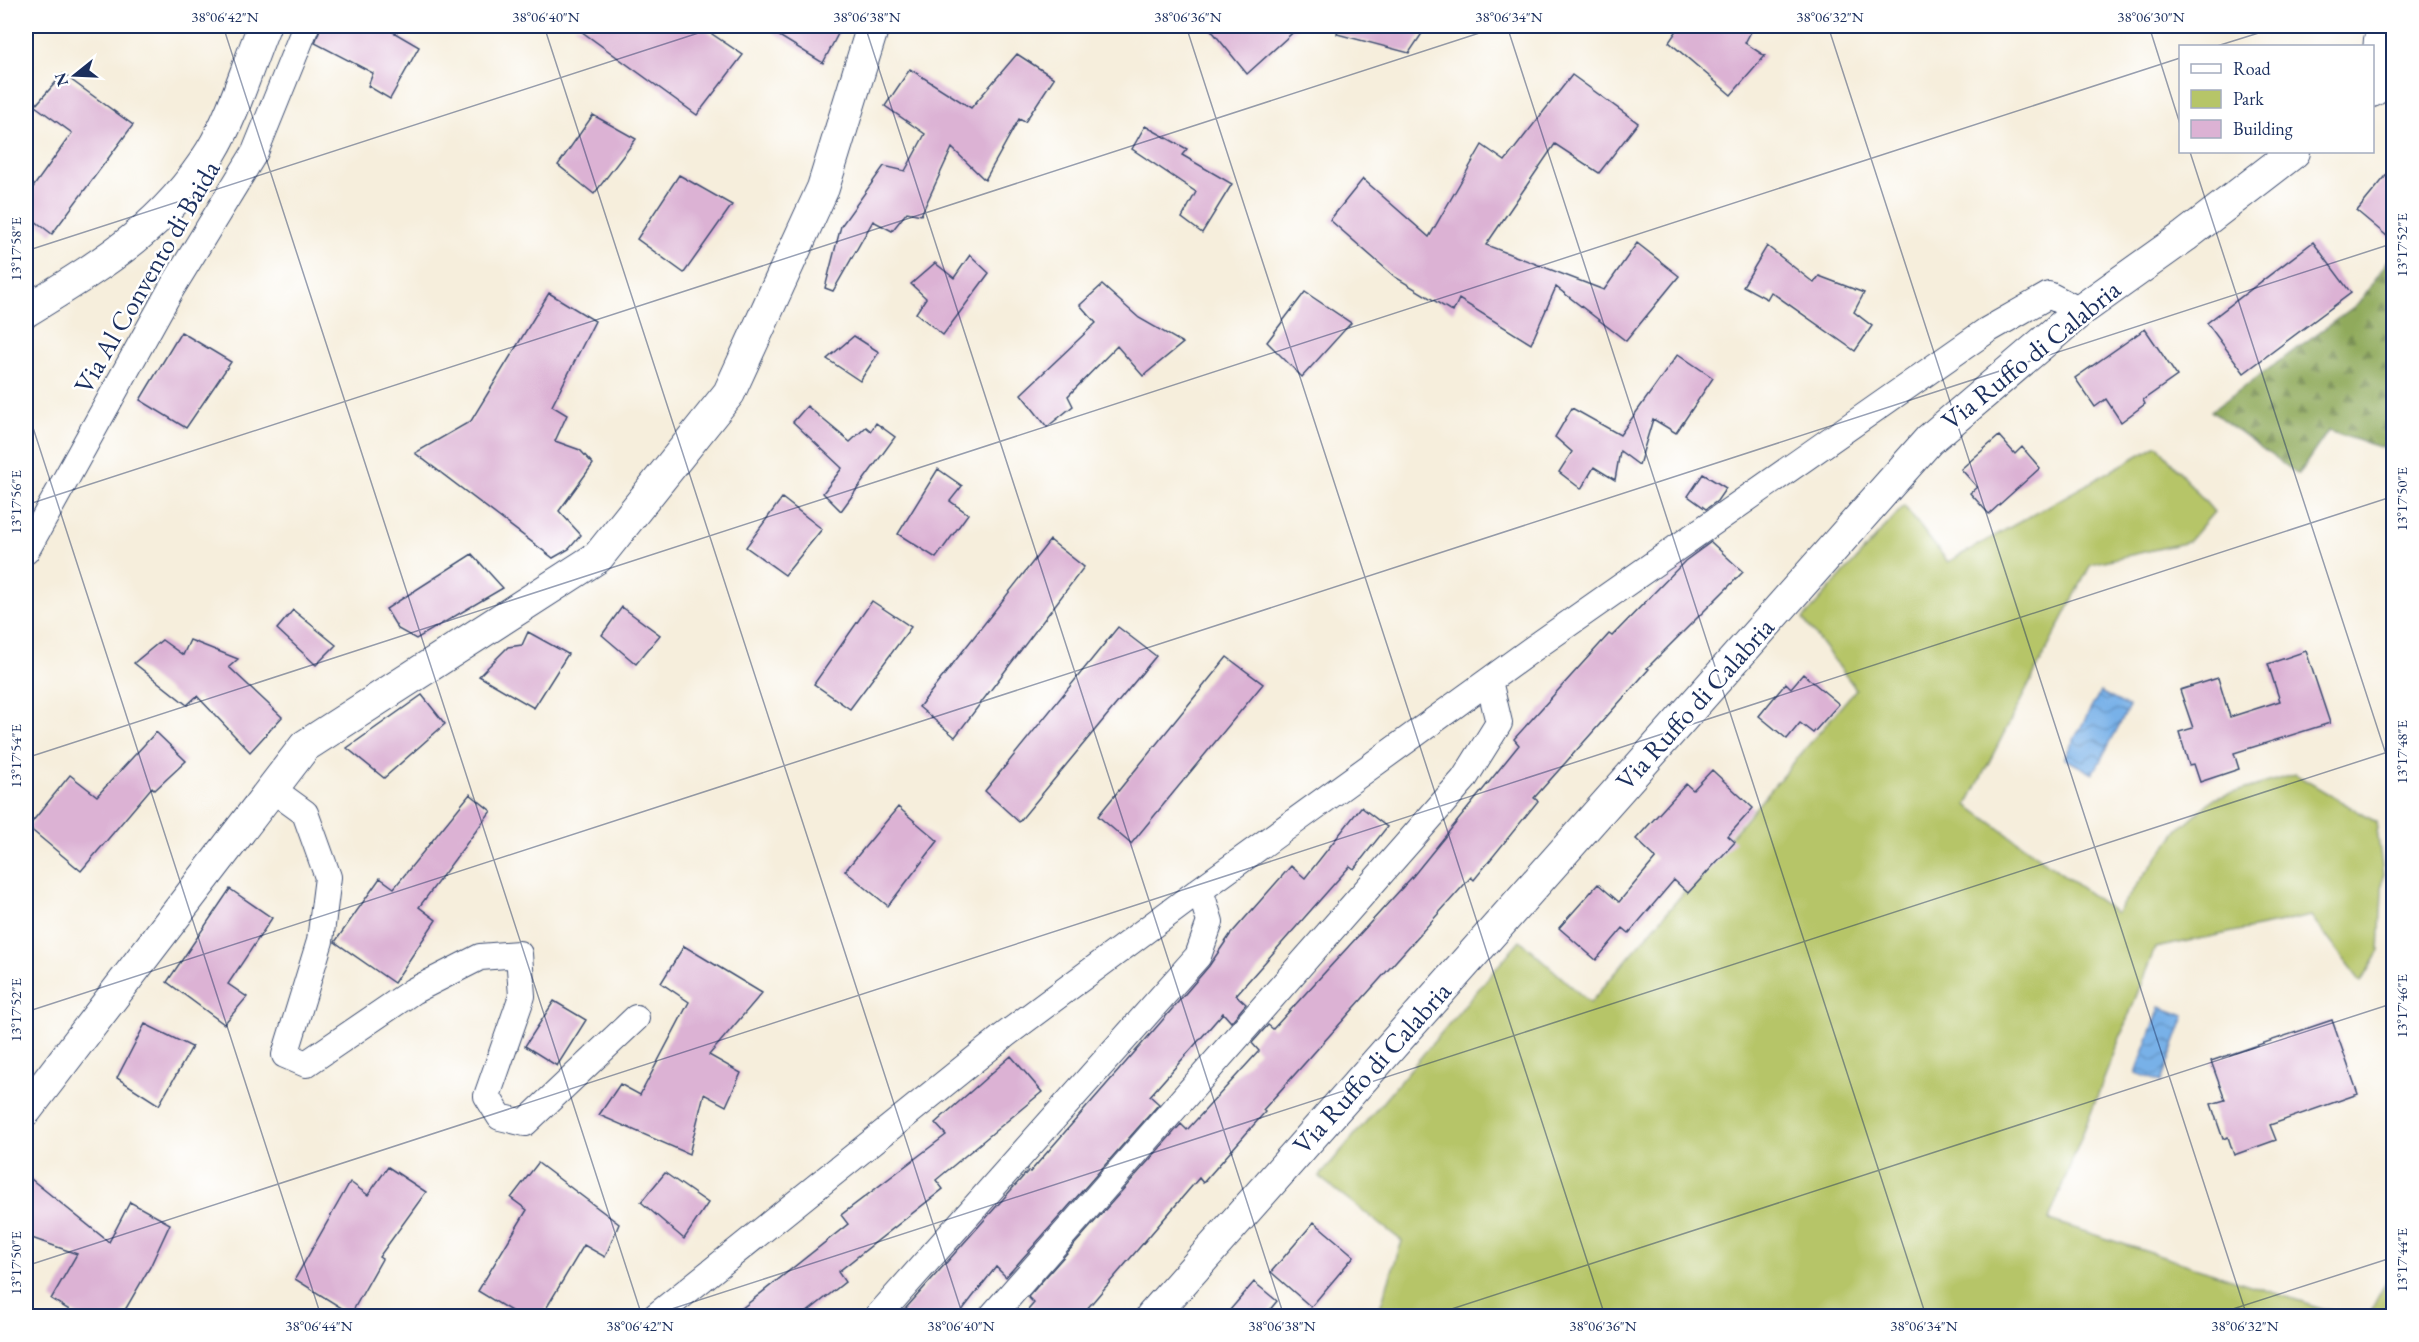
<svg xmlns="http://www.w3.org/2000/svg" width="2419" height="1342" viewBox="0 0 2419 1342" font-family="'EB Garamond',serif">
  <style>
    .green { fill: #b6c568; stroke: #687a63; stroke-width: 1.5 }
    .forest { fill: url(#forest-firs); stroke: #566c5d; stroke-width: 1.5 }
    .water { fill: url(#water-waves); stroke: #4a70a3; stroke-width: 1.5 }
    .building { fill: #dcb2d4 }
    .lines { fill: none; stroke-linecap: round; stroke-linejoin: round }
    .minor-casing { stroke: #3c4c71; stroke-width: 28 }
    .tertiary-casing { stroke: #3c4c71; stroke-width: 34 }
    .minor { stroke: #fff; stroke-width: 26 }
    .tertiary { stroke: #fff; stroke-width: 32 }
    .ticks { fill: none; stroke: #1b2f5e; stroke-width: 1.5; stroke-opacity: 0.45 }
    .labels { text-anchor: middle; stroke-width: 5; stroke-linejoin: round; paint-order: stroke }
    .street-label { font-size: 27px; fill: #1b2f5e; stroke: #fff }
    .neatline { fill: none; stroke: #1b2f5e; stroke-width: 2 }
    .ticks-label { font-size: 15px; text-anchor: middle; fill: #1b2f5e }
  </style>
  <defs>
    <pattern id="forest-firs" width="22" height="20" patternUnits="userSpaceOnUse" patternTransform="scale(1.5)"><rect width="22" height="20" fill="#90aa5c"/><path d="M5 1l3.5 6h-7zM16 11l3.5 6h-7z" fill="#758b4f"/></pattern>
    <pattern id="water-waves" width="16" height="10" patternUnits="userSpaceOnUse" patternTransform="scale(1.5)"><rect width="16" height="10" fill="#78b1e8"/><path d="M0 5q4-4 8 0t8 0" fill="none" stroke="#6290bf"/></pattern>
  </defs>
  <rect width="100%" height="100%" fill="#fff"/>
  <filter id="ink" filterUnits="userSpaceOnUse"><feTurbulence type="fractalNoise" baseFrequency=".0167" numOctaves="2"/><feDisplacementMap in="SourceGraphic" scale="12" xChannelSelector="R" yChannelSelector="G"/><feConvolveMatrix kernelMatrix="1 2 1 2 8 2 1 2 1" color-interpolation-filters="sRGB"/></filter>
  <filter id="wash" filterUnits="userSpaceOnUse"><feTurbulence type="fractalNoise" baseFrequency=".008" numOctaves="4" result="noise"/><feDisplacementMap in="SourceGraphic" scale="24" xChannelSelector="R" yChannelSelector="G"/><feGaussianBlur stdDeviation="1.35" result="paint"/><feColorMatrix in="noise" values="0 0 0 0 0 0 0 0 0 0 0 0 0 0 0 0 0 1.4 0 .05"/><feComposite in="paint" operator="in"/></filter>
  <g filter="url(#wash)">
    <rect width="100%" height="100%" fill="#f6eedc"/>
    <path class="green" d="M2157,445L2214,512L2188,542L2091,564L1967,805L2116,913L2179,829L2213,799L2295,774L2376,822L2383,874L2379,951L2361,982L2311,916L2155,948L2049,1220L2346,1316H1377L1402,1241L1319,1177L1520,940L1590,1003L1856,689L1803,619L1904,506L1948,562Z
      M2393,1268V1316H2368Z"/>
    <path class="forest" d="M2393,253V451L2328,431L2298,475L2211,411L2359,303Z"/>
    <path class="water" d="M2100,692L2129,707L2093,774L2064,758Z
      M2160,1007L2185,1016L2161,1082L2136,1073Z"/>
    <g id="blocks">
      <path class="building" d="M321,26H383L419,47L390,99L368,86L373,73L315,43Z
        M574,26H700L743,55L697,115Z
        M763,26H842L823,63Z
        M1208,26H1300L1247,74Z
        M1338,26H1427L1409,53L1337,34Z
        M1680,26H1754L1745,43L1765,56L1731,95L1669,42Z
        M1017,54L1054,78L1025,122L1019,119L985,180L952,148L921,215L907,212L892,231L873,221L833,291L825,288L841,226L884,166L905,171L925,134L885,106L910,69L971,108Z
        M63,74L133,125L52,234L26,214V197L72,133L35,106Z
        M1572,75L1638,123L1599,173L1555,144L1486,245L1604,290L1637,243L1679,276L1626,341L1556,287L1531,344L1459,299L1453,312L1395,277L1330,220L1363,179L1429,237L1482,145L1505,161Z
        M593,115L636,139L594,194L558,165Z
        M1145,126L1187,149L1182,155L1232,184L1202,233L1182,218L1196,192L1132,149Z
        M2394,166V242L2357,211Z
        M679,175L732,205L684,273L637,239Z
        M2313,242L2351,293L2244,373L2207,323Z
        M1767,246L1814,283L1819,276L1864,293L1854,312L1872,326L1855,351L1771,292L1767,299L1743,286Z
        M970,255L989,273L943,335L916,313L926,298L911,284L935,263L954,278Z
        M1102,285L1139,318L1183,343L1143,376L1117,346L1068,396L1073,406L1047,427L1021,394L1096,323L1080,305Z
        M1305,292L1351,323L1302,377L1267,342Z
        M549,293L595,321L552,406L567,415L555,441L580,450L593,464L559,511L581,535L569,549L553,558L415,453L471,421Z
        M2145,329L2177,376L2143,400L2145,404L2121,422L2106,399L2095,407L2075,378Z
        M181,332L231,362L186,428L140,400Z
        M854,336L879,352L860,381L827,359Z
        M1678,354L1713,378L1676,433L1653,419L1639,465L1620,451L1615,480L1594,467L1581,489L1559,472L1572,452L1555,437L1572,408L1620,435Z
        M807,406L850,442L866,427L871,431L876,423L895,437L841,511L823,493L842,468L793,422Z
        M1999,436L2015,454L2022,447L2040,468L1989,514L1970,493L1977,487L1961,469Z
        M938,469L962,486L950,501L968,514L936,558L898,534Z
        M1703,474L1726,488L1717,501L1706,509L1688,496Z
        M782,498L822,529L785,575L746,547Z
        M1050,540L1084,567L955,737L919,707Z
        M1711,542L1743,572L1647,668L1649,669L1534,798L1538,801L1474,880L1471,877L1263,1110L1265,1112L1203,1183L1199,1178L1080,1317H1022L1034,1303L1028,1297L1181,1124L1187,1130L1259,1051L1252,1043L1268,1025L1273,1029L1413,876L1519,745L1514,739L1609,634L1612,636L1685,561Z
        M472,554L503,588L416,639L398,629L386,609Z
        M872,601L911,627L850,709L814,684Z
        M622,607L660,635L636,664L602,635Z
        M293,610L336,645L316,665L277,629Z
        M1118,627L1156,656L1019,822L985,791Z
        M528,632L568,654L534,708L479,676L508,647L522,645Z
        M162,640L183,655L190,640L238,659L229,667L282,717L250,752L197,696L187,705L134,663Z
        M2306,651L2330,723L2234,753L2239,769L2200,782L2194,764L2189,765L2179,732L2193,728L2180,690L2218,678L2230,717L2280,701L2268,664Z
        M1227,657L1263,684L1131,844L1098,816Z
        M1803,674L1839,704L1813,733L1800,723L1787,739L1759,716L1786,683L1791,688Z
        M422,695L445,724L384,778L347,748Z
        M156,732L186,761L155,790L152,787L81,871L28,827L70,775L97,796Z
        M1712,770L1753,808L1728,836L1735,842L1688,893L1674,880L1629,933L1623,928L1596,960L1559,928L1598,884L1619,902L1656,858L1636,839L1686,784L1693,790Z
        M470,794L491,811L419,907L436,920L394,983L335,942L380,878L394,888Z
        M898,807L938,841L888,906L845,871Z
        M1361,807L1387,827L1354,869L1350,866L1236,995L1246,1004L1231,1022L1223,1013L1150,1096L1159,1104L1006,1277L996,1267L957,1317H898L1028,1171L1030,1172L1161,1022L1209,966L1230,935L1291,866L1305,878Z
        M230,889L272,918L228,984L247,997L224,1024L167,982Z
        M684,946L762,993L709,1055L741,1073L726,1106L704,1094L689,1154L599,1115L620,1084L640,1095L689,1002L661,983Z
        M554,1001L586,1020L557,1066L525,1046Z
        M2332,1020L2358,1094L2270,1125L2276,1140L2234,1155L2228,1137L2223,1139L2211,1104L2225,1100L2211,1061Z
        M145,1024L192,1047L159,1105L117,1078Z
        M1011,1056L1042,1092L936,1180L943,1189L838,1272L845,1282L801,1317H731L848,1224L841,1215L946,1135L935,1123Z
        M538,1163L619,1224L605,1257L584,1245L541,1317H521L478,1291L527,1210L511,1198Z
        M388,1167L426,1192L379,1257L382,1259L351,1314L295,1279L350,1182L368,1195Z
        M665,1173L708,1203L684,1239L641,1202Z
        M26,1175L109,1242L130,1202L170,1224L150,1267L121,1317H81L51,1299L77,1254L26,1236Z
        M1314,1222L1354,1256L1311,1307L1271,1272Z
        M1254,1282L1277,1301L1264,1317H1224Z"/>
    </g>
  </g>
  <g filter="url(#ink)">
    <use href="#blocks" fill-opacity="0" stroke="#3c4c71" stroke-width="1.5"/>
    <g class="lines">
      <defs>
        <path id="minor" d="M2373,91L2377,39L2389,26
          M26,551L170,291L255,152L306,26
          M272,789L305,813L328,877L320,941L285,1055L306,1064L413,991L480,957L519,954L522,996L487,1096L500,1117L525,1123L636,1018
          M656,1316L1005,1035L1200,890L1531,650L1986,331L2049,295L2080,311
          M878,1316L1198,956L1210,922L1200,890
          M992,1316L1464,779L1499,723L1489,681"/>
        <path id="tertiary" d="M2372,91L2394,76
          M26,311C100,265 163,229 211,152C234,114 247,67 264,26
          M26,1110L305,746L598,557L729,393L823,188L873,26
          M1152,1316L1929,440L2080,311L2185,236L2294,152"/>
      </defs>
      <use href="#minor" class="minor-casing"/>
      <use href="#tertiary" class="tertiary-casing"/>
      <use href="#minor" class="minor"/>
      <use href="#tertiary" class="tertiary"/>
    </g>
  </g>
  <path class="ticks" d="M223,26L642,1316M544,26L963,1316M865,26L1284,1316M1186,26L1605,1316M1507,26L1926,1316M1828,26L2247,1316M2149,26L2180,124M2217,46L2281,26M2190,152L2394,779M26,251L720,26M26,406L321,1316M26,505L1501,26M26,758L2180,58M26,1012L2394,243M26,1266L2394,496M650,1316L2394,750M1430,1316L2394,1003M2211,1316L2394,1257"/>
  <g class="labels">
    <g class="street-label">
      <text transform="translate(147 277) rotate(-60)" y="9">Via Al Convento di Baida</text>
      <text transform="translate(2031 355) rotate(-39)" y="9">Via Ruffo di Calabria</text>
      <text transform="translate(1695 704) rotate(-48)" y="9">Via Ruffo di Calabria</text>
      <text transform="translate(1372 1068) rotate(-48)" y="9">Via Ruffo di Calabria</text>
    </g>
  </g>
  <rect width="2419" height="1342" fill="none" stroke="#fff" stroke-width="66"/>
  <rect x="2179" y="45" width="195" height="108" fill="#ffffff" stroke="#a4acbf" stroke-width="1.5"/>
  <rect x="2191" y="64" width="30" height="9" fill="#ffffff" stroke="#a4acbf" stroke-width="1.5"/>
  <text x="2233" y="75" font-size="18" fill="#1b2f5e">Road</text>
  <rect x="2191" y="90" width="30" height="18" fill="#b6c568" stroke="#a4acbf" stroke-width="1.5"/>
  <text x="2233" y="105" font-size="18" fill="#1b2f5e">Park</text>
  <rect x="2191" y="120" width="30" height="18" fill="#dcb2d4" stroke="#a4acbf" stroke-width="1.5"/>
  <text x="2233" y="135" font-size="18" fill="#1b2f5e">Building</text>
  <g transform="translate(75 75) rotate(252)" stroke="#ffffff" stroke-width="4.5" paint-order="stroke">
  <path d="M0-4.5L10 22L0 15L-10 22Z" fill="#1b2f5e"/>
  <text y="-9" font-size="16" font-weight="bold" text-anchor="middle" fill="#1b2f5e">N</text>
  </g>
  <rect x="33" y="33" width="2353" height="1276" class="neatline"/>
  <g class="ticks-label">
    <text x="225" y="22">38°06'42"N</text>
    <text x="546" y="22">38°06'40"N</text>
    <text x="867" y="22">38°06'38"N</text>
    <text x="1188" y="22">38°06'36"N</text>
    <text x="1509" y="22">38°06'34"N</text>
    <text x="1830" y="22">38°06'32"N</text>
    <text x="2151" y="22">38°06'30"N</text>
    <text transform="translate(2402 245) rotate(-90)" y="5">13°17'52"E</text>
    <text transform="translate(16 249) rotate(-90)" y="5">13°17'58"E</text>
    <text transform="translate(2402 499) rotate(-90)" y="5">13°17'50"E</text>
    <text transform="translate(16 502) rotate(-90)" y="5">13°17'56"E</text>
    <text transform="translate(2402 752) rotate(-90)" y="5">13°17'48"E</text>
    <text transform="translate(16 756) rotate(-90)" y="5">13°17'54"E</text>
    <text transform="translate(2402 1006) rotate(-90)" y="5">13°17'46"E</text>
    <text transform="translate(16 1010) rotate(-90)" y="5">13°17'52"E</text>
    <text transform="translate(2402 1260) rotate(-90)" y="5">13°17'44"E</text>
    <text transform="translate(16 1263) rotate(-90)" y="5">13°17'50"E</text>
    <text x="319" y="1331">38°06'44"N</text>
    <text x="640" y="1331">38°06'42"N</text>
    <text x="961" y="1331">38°06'40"N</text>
    <text x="1282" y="1331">38°06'38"N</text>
    <text x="1603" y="1331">38°06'36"N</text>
    <text x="1924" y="1331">38°06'34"N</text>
    <text x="2245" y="1331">38°06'32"N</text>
  </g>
</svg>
